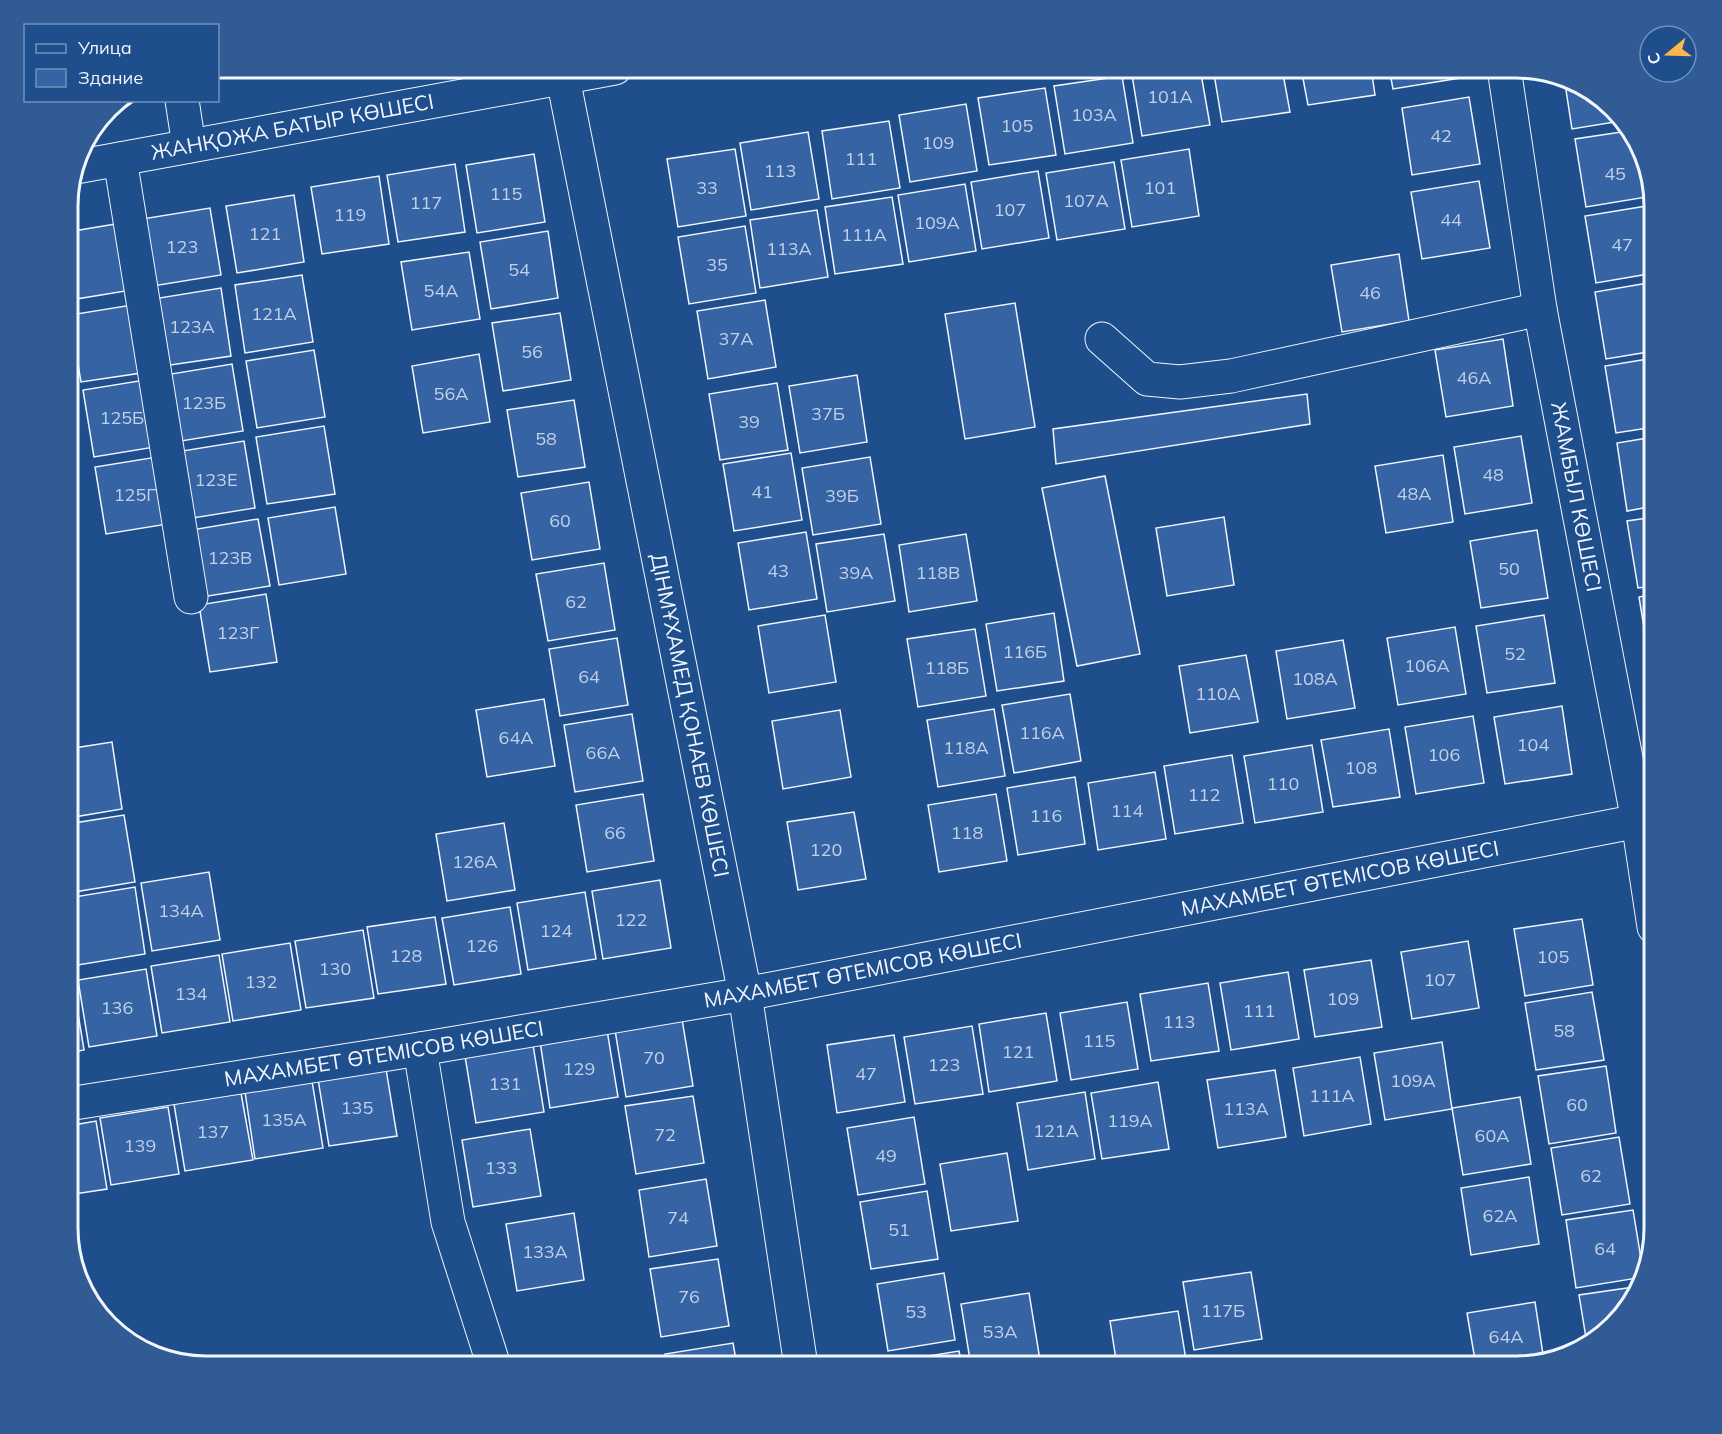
<svg xmlns="http://www.w3.org/2000/svg" width="1722" height="1434" viewBox="0 0 1722 1434" font-family="Mulish,sans-serif">
  <style>
    .building { fill: #3563a3; stroke: #f2f6ff; stroke-width: 1.5 }
    .lines { fill: none; stroke-linecap: round; stroke-linejoin: round }
    .minor-casing { stroke: #f2f6ff; stroke-width: 35 }
    .major-casing { stroke: #f2f6ff; stroke-width: 35 }
    .minor { stroke: #1f4e8c; stroke-width: 33 }
    .major { stroke: #1f4e8c; stroke-width: 33 }
    .labels { text-anchor: middle; stroke-width: 4.5; stroke-linejoin: round; paint-order: stroke }
    .number-label { font-size: 18px; fill: #c3d1e8 }
    .street-label { font-size: 21px; fill: #f2f6ff; stroke: #1f4e8c }
    .rim { fill: none; stroke: #f2f6ff; stroke-width: 3 }
  </style>
  <rect width="100%" height="100%" fill="#1f4e8c"/>
  <path class="building" d="M1200,68L1210,125L1142,136L1131,69Z
    M1213,68H1282L1290,112L1222,122Z
    M1301,68H1371L1375,95L1308,105Z
    M1389,68H1459L1460,78L1393,89Z
    M1122,76L1133,143L1065,154L1054,86Z
    M1564,77L1608,102L1621,121L1572,129Z
    M1045,88L1056,155L989,165L978,98Z
    M1469,97L1480,164L1412,175L1402,108Z
    M966,104L977,171L910,182L899,115Z
    M889,121L900,188L832,199L822,131Z
    M1628,131L1644,153L1653,196L1586,207L1575,139Z
    M808,132L819,199L751,210L740,143Z
    M735,149L746,216L678,227L667,159Z
    M1189,149L1199,216L1132,227L1121,160Z
    M534,154L545,222L477,233L466,165Z
    M1114,162L1125,229L1057,240L1046,173Z
    M455,164L465,232L398,242L387,175Z
    M1038,171L1049,238L982,249L971,182Z
    M379,176L389,244L322,254L311,187Z
    M1479,181L1490,248L1422,259L1411,192Z
    M965,184L976,251L909,262L898,195Z
    M294,195L304,262L237,273L226,206Z
    M892,197L903,264L835,274L825,207Z
    M1653,205L1654,273L1596,283L1585,216Z
    M210,208L221,275L153,286L142,219Z
    M817,210L828,277L760,288L750,220Z
    M127,222L138,289L70,300L68,232Z
    M745,226L756,293L689,304L678,237Z
    M548,231L558,298L491,309L480,242Z
    M469,252L480,319L412,330L401,262Z
    M1399,254L1409,321L1342,332L1331,265Z
    M302,275L313,342L245,353L235,285Z
    M1654,282V351L1606,359L1595,292Z
    M221,288L231,356L164,366L153,299Z
    M765,300L776,367L708,379L697,311Z
    M1015,303L1035,427L965,439L945,314Z
    M138,304L148,372L81,382L70,315Z
    M560,313L571,380L503,391L492,323Z
    M1503,339L1513,406L1446,417L1435,350Z
    M314,350L325,417L257,428L246,361Z
    M479,354L490,422L423,433L412,366Z
    M1654,358V427L1616,433L1605,366Z
    M232,364L243,431L175,442L165,375Z
    M857,375L867,442L800,453L789,386Z
    M151,379L161,446L94,457L83,390Z
    M777,383L788,450L720,460L709,394Z
    M1307,394L1310,424L1056,464L1053,429Z
    M574,400L585,467L518,477L507,410Z
    M324,426L335,494L267,504L256,437Z
    M1521,436L1532,503L1465,514L1454,447Z
    M1654,437V506L1627,511L1617,443Z
    M244,441L255,508L187,519L176,452Z
    M791,453L802,520L734,531L723,464Z
    M1443,455L1453,522L1386,533L1375,466Z
    M163,456L174,523L106,534L95,467Z
    M870,457L881,524L813,535L802,468Z
    M1105,476L1140,654L1077,666L1042,488Z
    M589,482L600,549L532,560L521,493Z
    M335,507L346,574L279,585L268,518Z
    M1224,517L1234,585L1167,596L1156,528Z
    M1654,517V586L1638,588L1627,521Z
    M258,519L270,586L202,597L191,530Z
    M1537,530L1548,598L1481,608L1470,541Z
    M806,532L817,599L749,610L738,543Z
    M884,534L895,601L827,612L816,544Z
    M966,534L977,601L909,612L899,545Z
    M604,563L615,630L548,641L536,574Z
    M266,594L277,662L210,672L199,605Z
    M1654,594V663L1650,664L1639,597Z
    M1054,613L1064,681L997,691L986,624Z
    M825,615L836,682L769,693L758,626Z
    M1544,615L1555,683L1487,693L1476,626Z
    M1455,627L1466,694L1398,705L1387,638Z
    M975,629L986,696L918,707L907,639Z
    M617,638L628,705L560,716L549,649Z
    M1343,640L1355,708L1287,719L1276,651Z
    M1246,655L1258,722L1190,733L1179,666Z
    M1070,694L1081,761L1014,773L1002,705Z
    M544,699L555,766L487,777L476,710Z
    M1562,706L1572,774L1505,784L1494,717Z
    M994,709L1005,776L938,787L927,720Z
    M840,710L851,777L783,789L772,721Z
    M632,714L643,781L575,792L564,725Z
    M1473,716L1484,783L1416,794L1405,727Z
    M1389,729L1400,797L1333,807L1321,740Z
    M112,742L122,809L68,818V749Z
    M1312,745L1323,812L1255,823L1244,756Z
    M1232,755L1243,823L1175,834L1164,766Z
    M1155,772L1166,839L1098,850L1088,783Z
    M1075,777L1085,844L1018,855L1007,788Z
    M643,794L654,861L587,872L576,805Z
    M996,794L1007,861L939,872L928,805Z
    M854,812L866,879L798,890L787,822Z
    M124,815L135,882L68,893V824Z
    M504,823L515,890L447,901L436,834Z
    M209,872L220,940L152,951L141,883Z
    M660,880L671,948L603,959L592,891Z
    M135,887L145,954L78,965L68,898Z
    M585,892L596,959L528,970L517,903Z
    M510,907L521,974L454,985L442,918Z
    M435,917L446,984L378,994L367,927Z
    M1582,919L1593,985L1525,996L1514,929Z
    M363,930L374,998L306,1008L295,941Z
    M1468,941L1479,1008L1412,1019L1401,952Z
    M290,943L301,1010L233,1021L222,954Z
    M219,955L230,1022L162,1033L151,966Z
    M1371,960L1382,1027L1315,1037L1304,970Z
    M146,969L157,1036L89,1047L78,980Z
    M1288,972L1299,1039L1231,1050L1220,983Z
    M73,983L84,1050L68,1053V984Z
    M1208,983L1219,1051L1151,1061L1140,994Z
    M1592,992L1604,1060L1536,1070L1525,1003Z
    M1127,1002L1138,1069L1071,1080L1060,1013Z
    M1046,1013L1057,1081L989,1092L979,1024Z
    M682,1019L693,1086L626,1097L615,1030Z
    M972,1026L983,1094L915,1104L904,1037Z
    M607,1030L618,1097L550,1108L540,1041Z
    M894,1035L905,1102L837,1113L827,1045Z
    M1442,1042L1452,1109L1385,1120L1374,1053Z
    M533,1045L544,1112L476,1123L465,1056Z
    M1360,1057L1371,1124L1304,1136L1293,1068Z
    M1606,1066L1616,1133L1549,1144L1538,1076Z
    M386,1069L397,1136L329,1146L318,1079Z
    M1275,1070L1286,1137L1218,1148L1207,1080Z
    M312,1081L323,1148L255,1159L245,1092Z
    M1158,1082L1169,1149L1102,1159L1091,1093Z
    M1085,1092L1095,1159L1028,1170L1017,1103Z
    M241,1093L253,1160L185,1171L174,1104Z
    M693,1096L704,1163L636,1174L625,1106Z
    M1520,1097L1531,1164L1463,1175L1452,1108Z
    M168,1107L179,1174L111,1185L100,1118Z
    M914,1117L925,1184L858,1195L847,1128Z
    M96,1121L107,1189L68,1195V1126Z
    M530,1129L541,1196L473,1207L462,1140Z
    M1619,1137L1630,1204L1562,1215L1551,1148Z
    M1007,1153L1018,1221L951,1231L940,1164Z
    M1529,1177L1539,1244L1471,1255L1461,1188Z
    M706,1179L717,1246L649,1257L639,1190Z
    M927,1191L938,1259L871,1269L860,1202Z
    M1633,1210L1644,1277L1576,1288L1566,1220Z
    M574,1213L584,1280L517,1291L506,1224Z
    M718,1259L729,1326L661,1337L650,1269Z
    M1251,1272L1262,1339L1194,1350L1183,1282Z
    M944,1273L955,1340L888,1351L877,1284Z
    M1641,1286L1620,1320L1587,1344L1579,1295Z
    M1029,1293L1040,1360L1002,1366H971L961,1304Z
    M1535,1302L1544,1361L1516,1366H1476L1467,1313Z
    M1178,1311L1187,1366H1117L1110,1321Z
    M733,1343L737,1366H667L665,1354Z
    M959,1351L962,1366H892V1362Z"/>
  <g class="lines">
    <defs>
      <g id="minor">
        <path id="s1" d="M561,68L745,994L801,1366"/>
        <path id="s2" d="M1504,68L1540,309L1638,821L1654,927"/>
        <path d="M182,100L189,146"/>
        <path d="M120,159L191,597"/>
        <path d="M1102,339L1147,379L1180,382L1231,376L1540,309"/>
        <path d="M420,1049L448,1222L494,1366"/>
        <path id="s3" d="M68,1104L420,1049L745,994L1654,818"/>
      </g>
      <g id="major">
        <path id="s4" d="M76,167L615,68"/>
      </g>
    </defs>
    <use href="#minor" class="minor-casing"/>
    <use href="#major" class="major-casing"/>
    <use href="#minor" class="minor"/>
    <use href="#major" class="major"/>
  </g>
  <g class="labels">
    <g class="number-label">
      <text x="1170" y="103">101А</text>
      <text x="1094" y="121">103А</text>
      <text x="1017" y="132">105</text>
      <text x="1441" y="142">42</text>
      <text x="938" y="149">109</text>
      <text x="861" y="165">111</text>
      <text x="780" y="177">113</text>
      <text x="1615" y="180">45</text>
      <text x="707" y="194">33</text>
      <text x="1160" y="194">101</text>
      <text x="506" y="200">115</text>
      <text x="1086" y="207">107А</text>
      <text x="426" y="209">117</text>
      <text x="1010" y="216">107</text>
      <text x="350" y="221">119</text>
      <text x="1451" y="226">44</text>
      <text x="937" y="229">109А</text>
      <text x="265" y="240">121</text>
      <text x="864" y="241">111А</text>
      <text x="1622" y="251">47</text>
      <text x="182" y="253">123</text>
      <text x="789" y="255">113А</text>
      <text x="717" y="271">35</text>
      <text x="519" y="276">54</text>
      <text x="441" y="297">54А</text>
      <text x="1370" y="299">46</text>
      <text x="274" y="320">121А</text>
      <text x="192" y="333">123А</text>
      <text x="736" y="345">37А</text>
      <text x="532" y="358">56</text>
      <text x="1474" y="384">46А</text>
      <text x="451" y="400">56А</text>
      <text x="204" y="409">123Б</text>
      <text x="828" y="420">37Б</text>
      <text x="122" y="424">125Б</text>
      <text x="749" y="428">39</text>
      <text x="546" y="445">58</text>
      <text x="1493" y="481">48</text>
      <text x="216" y="486">123Е</text>
      <text x="762" y="498">41</text>
      <text x="1414" y="500">48А</text>
      <text x="135" y="501">125Г</text>
      <text x="842" y="502">39Б</text>
      <text x="560" y="527">60</text>
      <text x="230" y="564">123В</text>
      <text x="1509" y="575">50</text>
      <text x="778" y="577">43</text>
      <text x="856" y="579">39А</text>
      <text x="938" y="579">118В</text>
      <text x="576" y="608">62</text>
      <text x="238" y="639">123Г</text>
      <text x="1025" y="658">116Б</text>
      <text x="1515" y="660">52</text>
      <text x="1427" y="672">106А</text>
      <text x="947" y="674">118Б</text>
      <text x="589" y="683">64</text>
      <text x="1315" y="685">108А</text>
      <text x="1218" y="700">110А</text>
      <text x="1042" y="739">116А</text>
      <text x="516" y="744">64А</text>
      <text x="1533" y="751">104</text>
      <text x="966" y="754">118А</text>
      <text x="603" y="759">66А</text>
      <text x="1444" y="761">106</text>
      <text x="1361" y="774">108</text>
      <text x="1283" y="790">110</text>
      <text x="1204" y="801">112</text>
      <text x="1127" y="817">114</text>
      <text x="1046" y="822">116</text>
      <text x="615" y="839">66</text>
      <text x="967" y="839">118</text>
      <text x="826" y="856">120</text>
      <text x="475" y="868">126А</text>
      <text x="181" y="917">134А</text>
      <text x="631" y="926">122</text>
      <text x="556" y="937">124</text>
      <text x="482" y="952">126</text>
      <text x="406" y="962">128</text>
      <text x="1553" y="963">105</text>
      <text x="335" y="975">130</text>
      <text x="1440" y="986">107</text>
      <text x="261" y="988">132</text>
      <text x="191" y="1000">134</text>
      <text x="1343" y="1005">109</text>
      <text x="117" y="1014">136</text>
      <text x="1259" y="1017">111</text>
      <text x="1179" y="1028">113</text>
      <text x="1564" y="1037">58</text>
      <text x="1099" y="1047">115</text>
      <text x="1018" y="1058">121</text>
      <text x="654" y="1064">70</text>
      <text x="944" y="1071">123</text>
      <text x="579" y="1075">129</text>
      <text x="866" y="1080">47</text>
      <text x="1413" y="1087">109А</text>
      <text x="505" y="1090">131</text>
      <text x="1332" y="1102">111А</text>
      <text x="1577" y="1111">60</text>
      <text x="357" y="1114">135</text>
      <text x="1246" y="1115">113А</text>
      <text x="284" y="1126">135А</text>
      <text x="1130" y="1127">119А</text>
      <text x="1056" y="1137">121А</text>
      <text x="213" y="1138">137</text>
      <text x="665" y="1141">72</text>
      <text x="1492" y="1142">60А</text>
      <text x="140" y="1152">139</text>
      <text x="886" y="1162">49</text>
      <text x="501" y="1174">133</text>
      <text x="1591" y="1182">62</text>
      <text x="1500" y="1222">62А</text>
      <text x="678" y="1224">74</text>
      <text x="899" y="1236">51</text>
      <text x="1605" y="1255">64</text>
      <text x="545" y="1258">133А</text>
      <text x="689" y="1303">76</text>
      <text x="1223" y="1317">117Б</text>
      <text x="916" y="1318">53</text>
      <text x="1000" y="1338">53А</text>
      <text x="1506" y="1343">64А</text>
    </g>
    <g class="street-label">
      <text dy="7" stroke="none"><textPath href="#s4" startOffset="220">ЖАНҚОЖА БАТЫР КӨШЕСІ</textPath></text>
      <text dy="7" stroke="none"><textPath href="#s2" startOffset="435">ЖАМБЫЛ КӨШЕСІ</textPath></text>
      <text dy="7" stroke="none"><textPath href="#s1" startOffset="660">ДІНМҰХАМЕД ҚОНАЕВ КӨШЕСІ</textPath></text>
      <text dy="7" stroke="none"><textPath href="#s3" startOffset="1292">МАХАМБЕТ ӨТЕМІСОВ КӨШЕСІ</textPath></text>
      <text dy="7" stroke="none"><textPath href="#s3" startOffset="806">МАХАМБЕТ ӨТЕМІСОВ КӨШЕСІ</textPath></text>
      <text dy="7" stroke="none"><textPath href="#s3" startOffset="320">МАХАМБЕТ ӨТЕМІСОВ КӨШЕСІ</textPath></text>
    </g>
  </g>
  <path d="M0 0H1722V1434H0ZM206 78H1516A128 128 0 0 1 1644 206V1228A128 128 0 0 1 1516 1356H206A128 128 0 0 1 78 1228V206A128 128 0 0 1 206 78Z" fill="#305b95" fill-rule="evenodd"/>
  <path class="rim" d="M206 78H1516A128 128 0 0 1 1644 206V1228A128 128 0 0 1 1516 1356H206A128 128 0 0 1 78 1228V206A128 128 0 0 1 206 78Z"/>
  <rect x="24" y="24" width="195" height="78" fill="#1f4e8c" stroke="#7391ba" stroke-width="1.5"/>
  <rect x="36" y="44" width="30" height="9" fill="#1f4e8c" stroke="#7391ba" stroke-width="1.5"/>
  <text x="78" y="54" font-size="18" fill="#f2f6ff">Улица</text>
  <rect x="36" y="69" width="30" height="18" fill="#3563a3" stroke="#7391ba" stroke-width="1.5"/>
  <text x="78" y="84" font-size="18" fill="#f2f6ff">Здание</text>
  <g transform="translate(1668 54) rotate(251)"><circle r="28" fill="#1f4e8c" stroke="#7391ba" stroke-width="1.5"/>
  <path d="M0-4.5L10 22L0 15L-10 22Z" fill="#ffb74d"/>
  <text y="-9" font-size="16" font-weight="bold" text-anchor="middle" fill="#f2f6ff">С</text>
  </g>
</svg>
